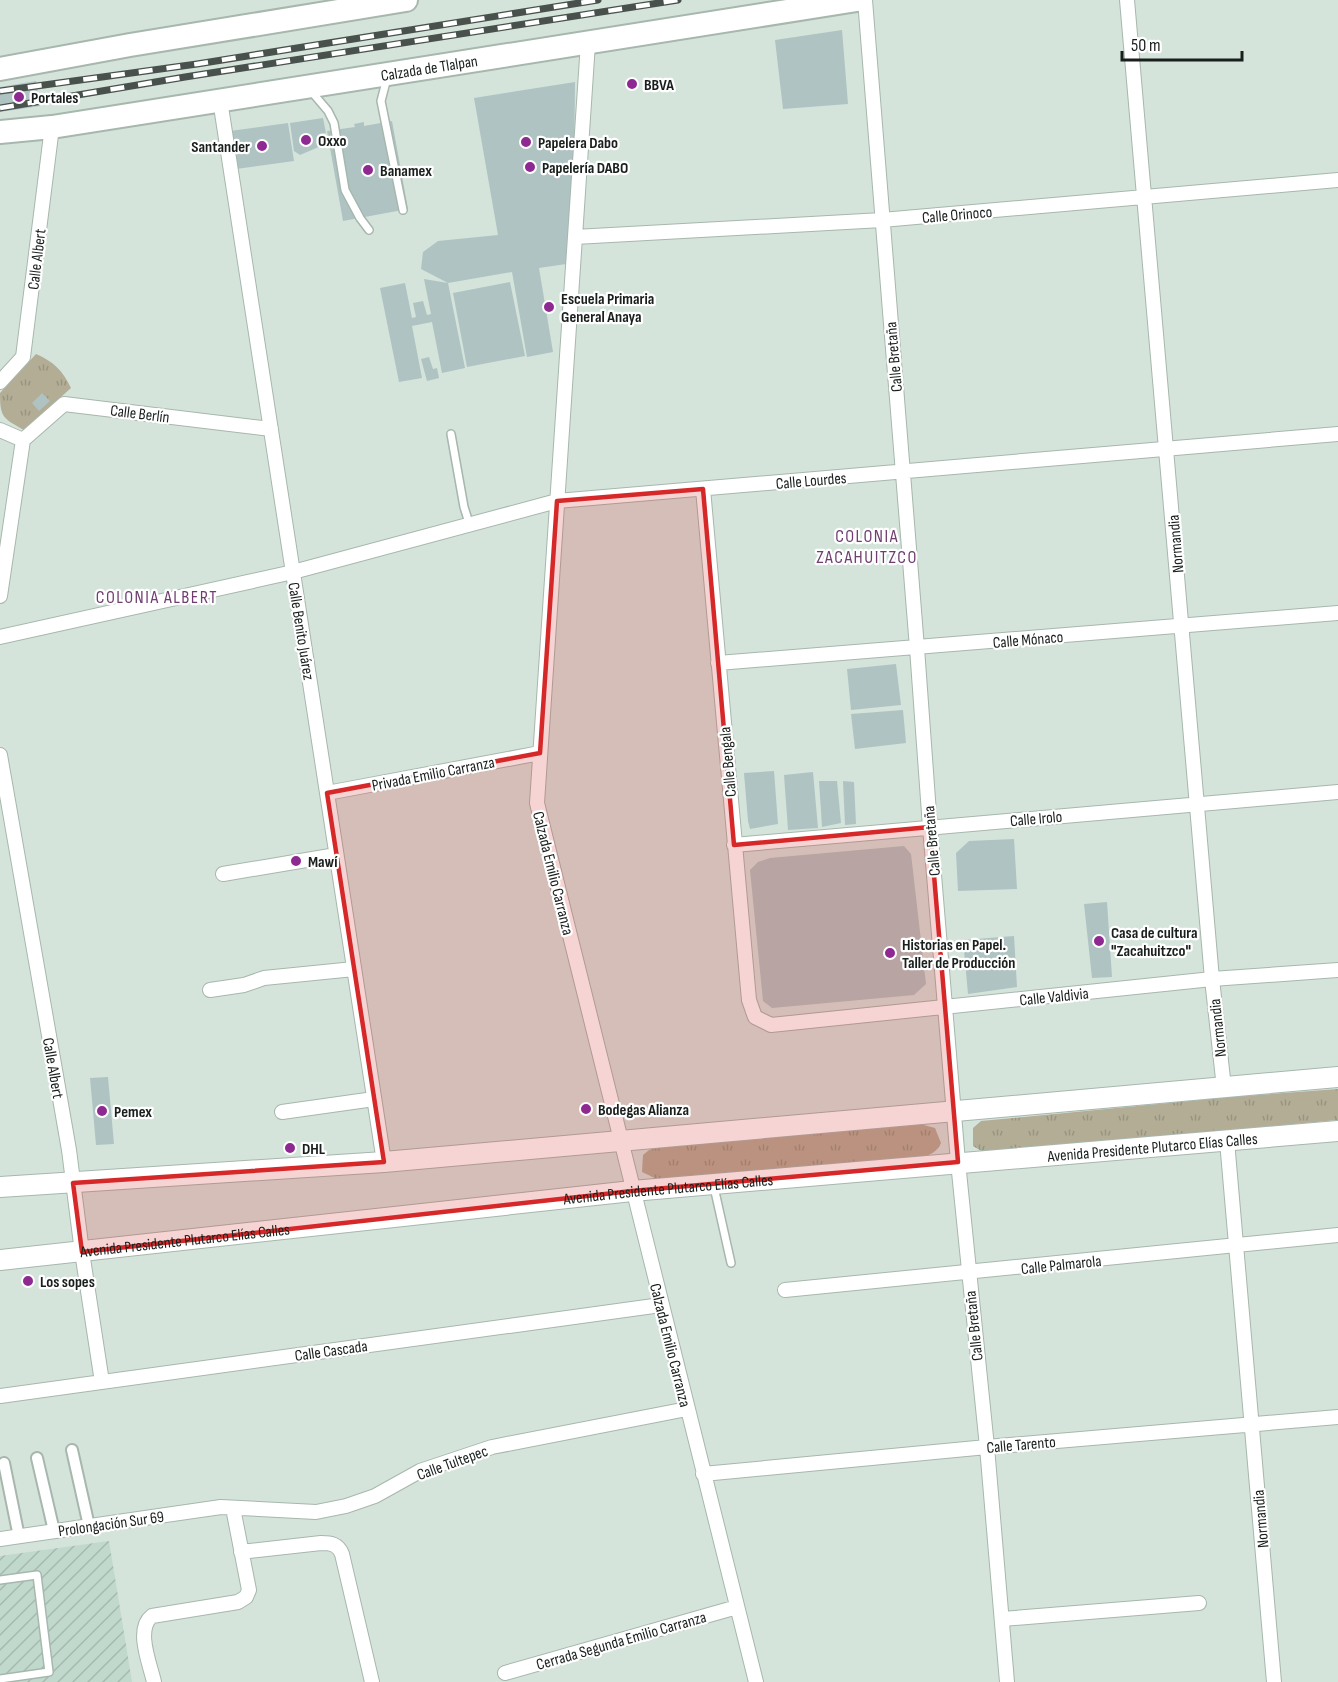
<svg xmlns="http://www.w3.org/2000/svg" width="1338" height="1682" viewBox="0 0 1338 1682" font-family="'Sofia Sans Condensed',sans-serif">
  <style>
    .industrial { fill: url(#industrial-furrows) }
    .grass { fill: url(#grass-tufts) }
    .building { fill: #afc3c2 }
    .lines { fill: none; stroke-linecap: round; stroke-linejoin: round }
    .service-casing { stroke: #a7b7ae; stroke-width: 10 }
    .pedestrian-casing { stroke: #a7b7ae; stroke-width: 14 }
    .minor-casing { stroke: #a7b7ae; stroke-width: 16 }
    .secondary-casing { stroke: #a7b7ae; stroke-width: 22 }
    .trunk-casing { stroke: #a7b7ae; stroke-width: 26 }
    .service { stroke: #fff; stroke-width: 7 }
    .pedestrian { stroke: #fff; stroke-width: 10 }
    .minor { stroke: #fff; stroke-width: 14 }
    .secondary { stroke: #fff; stroke-width: 20 }
    .trunk { stroke: #fff; stroke-width: 22 }
    .rail-casing { stroke: #48514c; stroke-width: 7 }
    .rail { stroke: #fff; stroke-width: 4.5; stroke-dasharray: 14; stroke-linecap: butt }
    .marked { fill: #d62828; fill-opacity: 0.2; stroke: #d62828; stroke-width: 4.5; stroke-linejoin: round }
    .poi-dot { fill: #8d2991; stroke: #fff; stroke-width: 2 }
    .labels { text-anchor: middle; stroke-width: 4.5; stroke-linejoin: round; paint-order: stroke }
    .street-label { font-size: 16px; fill: #191f1c; stroke: #fff }
    .poi-label { font-size: 16px; font-weight: bold; fill: #191f1c; stroke: #fff; text-anchor: start }
    .neighbourhood-label { font-size: 18px; letter-spacing: 1.5px; fill: #6f3d70; stroke: #fff }
  </style>
  <defs>
    <pattern id="industrial-furrows" width="10" height="10" patternUnits="userSpaceOnUse" patternTransform="scale(1.5)"><rect width="10" height="10" fill="#c1d9cc"/><path d="M-1 1l2-2M0 10L10 0M9 11l2-2" fill="none" stroke="#a5baaf"/></pattern>
    <pattern id="grass-tufts" width="24" height="20" patternUnits="userSpaceOnUse" patternTransform="scale(1.5)"><rect width="24" height="20" fill="#b3ad95"/><path d="M3 7l-1-3M5 7V3M7 7l1-3M15 17l-1-3M17 17v-4M19 17l1-3" fill="none" stroke="#999480"/></pattern>
  </defs>
  <rect width="100%" height="100%" fill="#d4e4db"/>
  <path class="industrial" d="M109,1541L132,1682H0V1556Z"/>
  <path class="grass" d="M36,354C53,361 63,371 71,388L24,430C3,418 0,418 0,393Z
    M1338,1089V1120L983,1152L973,1146V1128L981,1121L1230,1097Z
    M920,1124L935,1128L941,1143C935,1159 912,1158 898,1161L659,1180L642,1172L643,1155L649,1150L669,1145Z"/>
  <path class="building" d="M842,30L848,104L783,109L775,40Z
    M36,81L40,106L0,112V87Z
    M575,82L573,263L539,268L553,352L527,357L512,272L448,283L465,368L442,373L432,322L412,326L422,378L399,382L380,288L405,283L412,318L416,317L413,303L423,301L427,315L431,314L424,279L448,283L421,269L423,252L438,241L498,235L474,98Z
    M323,118L326,133L320,134L321,146L300,155L294,151L290,123Z
    M392,121L408,209L343,221L327,131L355,127L354,124L364,122V126Z
    M288,123L294,161L236,169L230,131Z
    M510,282L525,356L467,367L453,293Z
    M429,357L433,369L437,368L439,378L427,381L421,359Z
    M42,393L50,401L39,411L32,403Z
    M896,664L901,705L851,710L847,669Z
    M903,710L906,743L855,749L851,714Z
    M774,771L778,824L750,829L748,821L744,773Z
    M813,772L818,828L788,830L784,775Z
    M819,781H837L841,823L822,827Z
    M843,781L854,782L856,824L845,825Z
    M1014,839L1017,889L958,891L956,853L969,841Z
    M904,846L911,854L926,984L914,995L772,1008L763,1001L750,870L758,862L770,858Z
    M1107,902L1112,977L1092,978L1084,904Z
    M1014,936L1017,987L968,994L963,940Z
    M108,1077L114,1144L96,1145L90,1078Z"/>
  <g class="lines">
    <defs>
      <path id="service" d="M387,78L381,101L403,210
        M311,91L328,111L334,123L345,190L360,218L369,230
        M451,434L464,507L470,526
        M714,1187L731,1263
        M0,1580L37,1575L49,1672L0,1679"/>
      <path id="pedestrian" d="M72,1450L89,1526
        M37,1458L54,1531
        M4,1463L19,1537"/>
      <path id="minor" d="M865,0L917,648L930,827L958,1162L987,1447L1007,1682
        M1127,0L1212,979L1224,1088
        M588,43L537,803L756,1682
        M220,100L384,1162
        M575,237L882,220L1338,180
        M0,382L23,357L52,127
        M0,430L23,440L0,596
        M23,440L64,404L271,429
        M703,489L749,1000L755,1017L771,1025L1212,979L1338,970
        M0,637L293,572L557,501L1338,434
        M718,663L1338,613
        M0,755L69,1150L82,1252L102,1382
        M327,793L540,753
        M734,845L1338,792
        M223,874L336,855
        M210,990L244,985L264,978L354,969
        M282,1112L374,1099
        M1227,1141L1274,1682
        M785,1290L1338,1235
        M0,1396L661,1305
        M703,1474L987,1447L1338,1417
        M0,1539L221,1507L316,1512L346,1506L375,1496L420,1471L492,1447L687,1409
        M241,1552L321,1543C331,1543 338,1544 342,1554L372,1682
        M1002,1619L1199,1603
        M505,1673L737,1607
        M154,1682C150,1664 135,1629 152,1616L238,1602L246,1597L249,1590L233,1508"/>
      <g id="secondary">
        <path d="M0,1187L384,1162L1338,1077"/>
        <path id="s1" d="M0,1260L632,1191L1338,1131"/>
      </g>
      <g id="trunk">
        <path d="M0,69L130,45L406,0"/>
        <path id="s2" d="M0,132L52,127L857,0"/>
      </g>
    </defs>
    <use href="#service" class="service-casing"/>
    <use href="#pedestrian" class="pedestrian-casing"/>
    <use href="#minor" class="minor-casing"/>
    <use href="#secondary" class="secondary-casing"/>
    <use href="#trunk" class="trunk-casing"/>
    <use href="#service" class="service"/>
    <use href="#pedestrian" class="pedestrian"/>
    <use href="#minor" class="minor"/>
    <use href="#secondary" class="secondary"/>
    <use href="#trunk" class="trunk"/>
    <defs>
      <path id="rail" d="M0,91L197,64L598,0
        M0,108L185,77L678,0"/>
    </defs>
    <use href="#rail" class="rail-casing"/>
    <use href="#rail" class="rail"/>
  </g>
  <path class="marked" d="M703,489L734,845L930,827L958,1162L632,1191L82,1252L73,1183L384,1162L327,793L540,753L557,501Z"/>
  <g class="poi-dot">
    <circle cx="632" cy="84" r="6"/>
    <circle cx="19" cy="97" r="6"/>
    <circle cx="306" cy="140" r="6"/>
    <circle cx="526" cy="142" r="6"/>
    <circle cx="262" cy="146" r="6"/>
    <circle cx="530" cy="167" r="6"/>
    <circle cx="368" cy="170" r="6"/>
    <circle cx="549" cy="307" r="6"/>
    <circle cx="296" cy="861" r="6"/>
    <circle cx="1099" cy="941" r="6"/>
    <circle cx="890" cy="953" r="6"/>
    <circle cx="586" cy="1109" r="6"/>
    <circle cx="102" cy="1111" r="6"/>
    <circle cx="290" cy="1148" r="6"/>
    <circle cx="28" cy="1281" r="6"/>
  </g>
  <g class="labels">
    <g class="street-label">
      <text dy="6" stroke="none"><textPath href="#s2" startOffset="434">Calzada de Tlalpan</textPath></text>
      <text transform="translate(957 214) rotate(-5)" y="6">Calle Orinoco</text>
      <text transform="translate(36 259) rotate(-83)" y="6">Calle Albert</text>
      <text transform="translate(893 357) rotate(-95)" y="6">Calle Bretaña</text>
      <text transform="translate(140 413) rotate(7)" y="6">Calle Berlín</text>
      <text transform="translate(811 480) rotate(-5)" y="6">Calle Lourdes</text>
      <text transform="translate(1175 544) rotate(-95)" y="6">Normandia</text>
      <text transform="translate(302 631) rotate(81)" y="6">Calle Benito Juárez</text>
      <text transform="translate(1028 639) rotate(-5)" y="6">Calle Mónaco</text>
      <text transform="translate(727 762) rotate(-95)" y="6">Calle Bengala</text>
      <text transform="translate(433 773) rotate(-11)" y="6">Privada Emilio Carranza</text>
      <text transform="translate(1036 818) rotate(-5)" y="6">Calle Irolo</text>
      <text transform="translate(931 841) rotate(-95)" y="6">Calle Bretaña</text>
      <text transform="translate(554 873) rotate(76)" y="6">Calzada Emilio Carranza</text>
      <text transform="translate(1054 996) rotate(-6)" y="6">Calle Valdivia</text>
      <text transform="translate(1217 1028) rotate(-96)" y="6">Normandia</text>
      <text transform="translate(54 1068) rotate(80)" y="6">Calle Albert</text>
      <text dy="6" stroke="none"><textPath href="#s1" startOffset="1158">Avenida Presidente Plutarco Elías Calles</textPath></text>
      <text dy="6" stroke="none"><textPath href="#s1" startOffset="672">Avenida Presidente Plutarco Elías Calles</textPath></text>
      <text dy="6" stroke="none"><textPath href="#s1" startOffset="186">Avenida Presidente Plutarco Elías Calles</textPath></text>
      <text transform="translate(1061 1264) rotate(-6)" y="6">Calle Palmarola</text>
      <text transform="translate(973 1326) rotate(-96)" y="6">Calle Bretaña</text>
      <text transform="translate(671 1345) rotate(76)" y="6">Calzada Emilio Carranza</text>
      <text transform="translate(331 1350) rotate(-8)" y="6">Calle Cascada</text>
      <text transform="translate(1021 1444) rotate(-5)" y="6">Calle Tarento</text>
      <text transform="translate(452 1462) rotate(-20)" y="6">Calle Tultepec</text>
      <text transform="translate(1260 1519) rotate(-95)" y="6">Normandia</text>
      <text transform="translate(111 1523) rotate(-8)" y="6">Prolongación Sur 69</text>
      <text transform="translate(621 1640) rotate(-16)" y="6">Cerrada Segunda Emilio Carranza</text>
    </g>
    <g class="poi-label">
      <text x="644" y="90">BBVA</text>
      <text x="31" y="103">Portales</text>
      <text x="318" y="146">Oxxo</text>
      <text x="538" y="148">Papelera Dabo</text>
      <text x="250" y="152" text-anchor="end">Santander</text>
      <text x="542" y="173">Papelería DABO</text>
      <text x="380" y="176">Banamex</text>
      <text x="561" y="304">Escuela Primaria<tspan x="561" dy="18">General Anaya</tspan></text>
      <text x="308" y="867">Mawí</text>
      <text x="1111" y="938">Casa de cultura<tspan x="1111" dy="18">"Zacahuitzco"</tspan></text>
      <text x="902" y="950">Historias en Papel.<tspan x="902" dy="18">Taller de Producción</tspan></text>
      <text x="598" y="1115">Bodegas Alianza</text>
      <text x="114" y="1117">Pemex</text>
      <text x="302" y="1154">DHL</text>
      <text x="40" y="1287">Los sopes</text>
    </g>
    <g class="neighbourhood-label">
      <text x="867" y="542">COLONIA<tspan x="867" dy="21">ZACAHUITZCO</tspan></text>
      <text x="157" y="603">COLONIA ALBERT</text>
    </g>
  </g>
  <path d="M1122 51v9h120v-9" fill="none" stroke="#191f1c" stroke-width="3"/>
  <text x="1131" y="51" font-size="18" fill="#191f1c" stroke="#ffffff" stroke-width="4.5" paint-order="stroke">50 m</text>
</svg>
